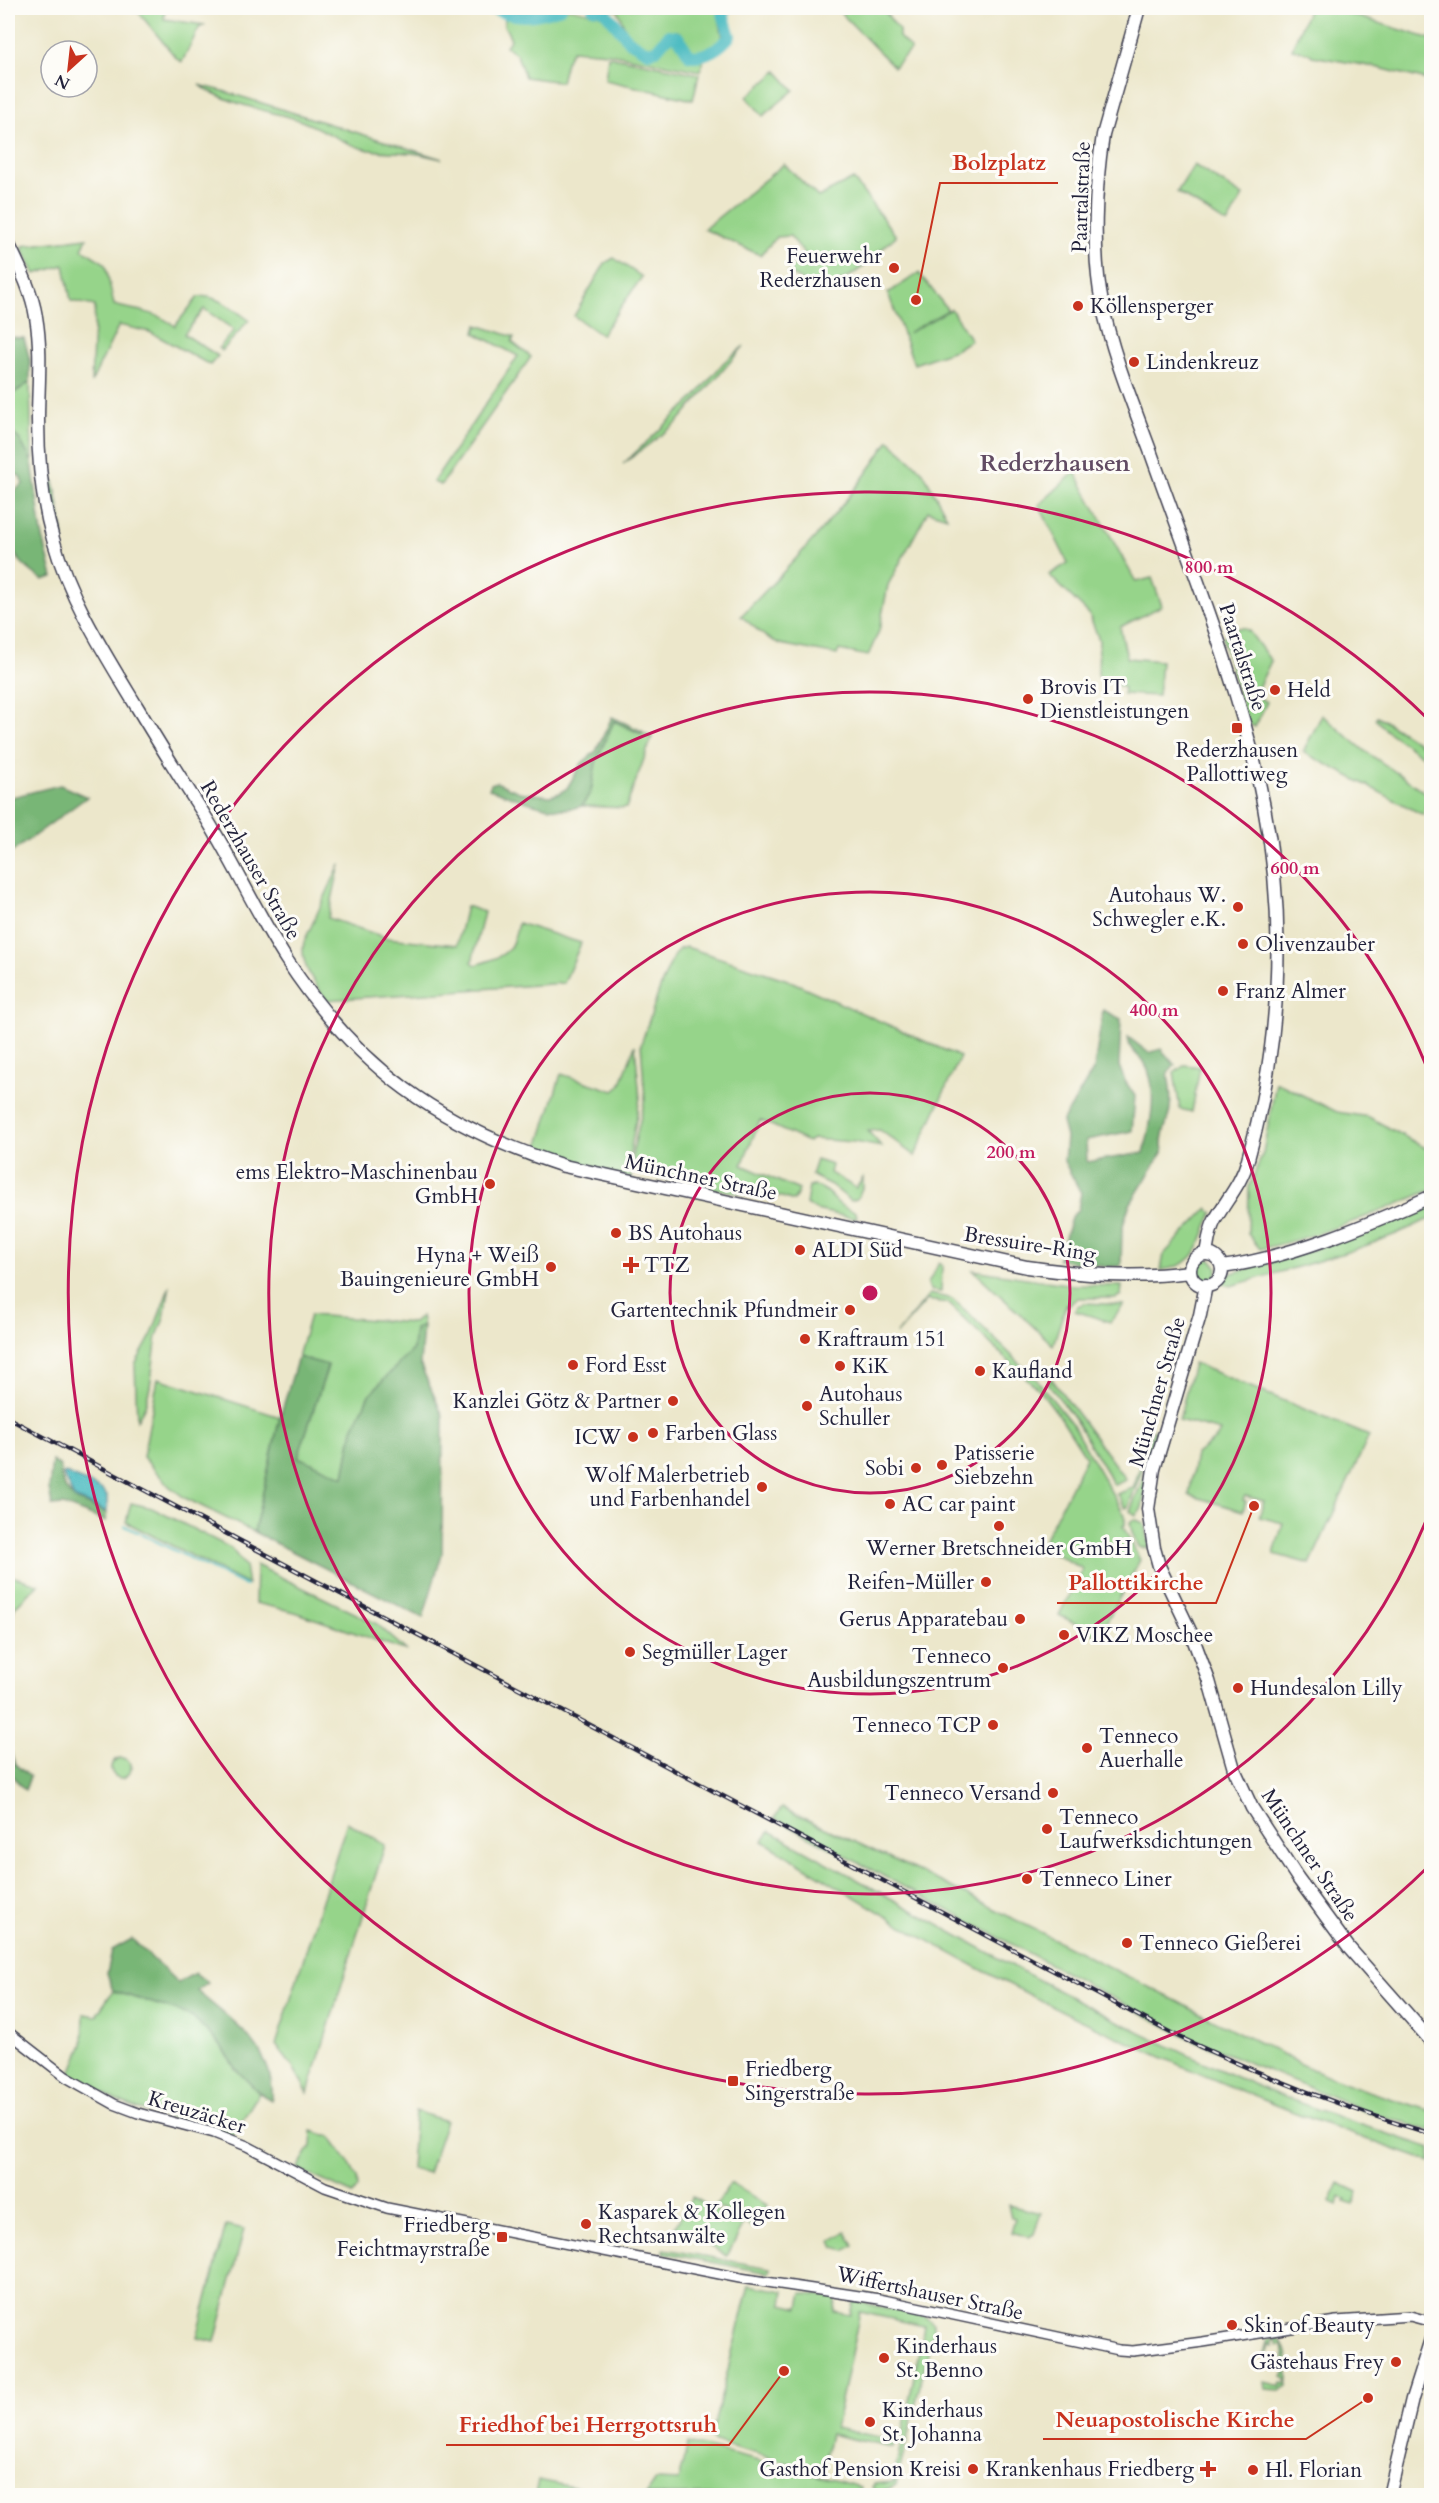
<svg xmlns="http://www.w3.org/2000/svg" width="1439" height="2503" viewBox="0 0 1439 2503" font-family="Cardo,serif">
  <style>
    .green { fill: #96d48a; stroke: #5c7b62; stroke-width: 1.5 }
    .forest { fill: #78b676; stroke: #4d6c58; stroke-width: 1.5 }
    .water { fill: #4cbbc1; stroke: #376e7e; stroke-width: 1.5 }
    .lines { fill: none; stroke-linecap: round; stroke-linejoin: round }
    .stream { stroke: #4cbbc1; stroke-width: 2 }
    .river { stroke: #4cbbc1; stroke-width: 12 }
    .minor-casing { stroke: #404051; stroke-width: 12 }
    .major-casing { stroke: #404051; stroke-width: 15 }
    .minor { stroke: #fff; stroke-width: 9 }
    .major { stroke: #fff; stroke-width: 12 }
    .rail-casing { stroke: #22223b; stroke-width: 4.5 }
    .rail { stroke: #fdfcf7; stroke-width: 2; stroke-dasharray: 7; stroke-linecap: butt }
    .ring { fill: none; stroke: #c2185b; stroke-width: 3 }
    .poi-dot { fill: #c8321e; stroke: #fdfcf7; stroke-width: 2 }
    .labels { text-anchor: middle; stroke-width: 6; stroke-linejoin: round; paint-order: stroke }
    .street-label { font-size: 21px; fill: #22223b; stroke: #fdfcf7 }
    .poi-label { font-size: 21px; fill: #22223b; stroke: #fdfcf7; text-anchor: start }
    .quarter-label { font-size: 24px; font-weight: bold; fill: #614b63; stroke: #fdfcf7 }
    .centre { fill: #c2185b; stroke: #fdfcf7; stroke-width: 3 }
    .ring-label { font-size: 18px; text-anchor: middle; font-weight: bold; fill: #c2185b; stroke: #fdfcf7; stroke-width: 6; stroke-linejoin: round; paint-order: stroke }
    .leader { fill: none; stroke: #c8321e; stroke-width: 2 }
    .callout-dot { fill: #c8321e; stroke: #fdfcf7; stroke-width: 2 }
    .callout-label { font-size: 22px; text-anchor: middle; font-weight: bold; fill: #c8321e; stroke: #fdfcf7; stroke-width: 6; stroke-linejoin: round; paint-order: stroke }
  </style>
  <rect width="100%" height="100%" fill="#fdfcf7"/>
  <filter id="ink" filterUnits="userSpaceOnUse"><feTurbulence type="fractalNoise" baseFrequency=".0167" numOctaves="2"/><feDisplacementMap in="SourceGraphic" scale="12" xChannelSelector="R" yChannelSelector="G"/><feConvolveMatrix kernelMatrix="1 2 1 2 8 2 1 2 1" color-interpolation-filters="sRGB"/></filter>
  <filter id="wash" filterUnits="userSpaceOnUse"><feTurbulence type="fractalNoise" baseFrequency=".008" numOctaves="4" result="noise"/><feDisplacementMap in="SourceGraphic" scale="24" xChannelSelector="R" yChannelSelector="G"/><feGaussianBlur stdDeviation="1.35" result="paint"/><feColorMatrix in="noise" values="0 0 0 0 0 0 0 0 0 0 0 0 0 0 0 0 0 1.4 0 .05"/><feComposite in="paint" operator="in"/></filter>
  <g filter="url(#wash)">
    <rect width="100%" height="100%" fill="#ece7cb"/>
    <path class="green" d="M135,8H165L164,19L204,25L199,28L182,62L177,59Z
      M570,8L601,15L612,22L620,37L646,53H655L671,38L678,41C685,55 688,59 704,58L700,71L608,53L572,50L566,62L561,82L525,77L517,55L506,46L511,39L504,25L505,18L532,19Z
      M609,8H720L718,11L723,39L712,47L693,54L680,32C663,26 662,43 648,48L627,33L618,11Z
      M836,8H882L899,30V37L911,49L894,67Z
      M1309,8H1330L1431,39V81L1375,67L1312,56L1309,53L1292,49Z
      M608,56L699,74L693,100L605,80Z
      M777,71L794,90L763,116L747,97Z
      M199,85L223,91L442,159C432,157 421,154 411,153C394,151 378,153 361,148C336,140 314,123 289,117C258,109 227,103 199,85Z
      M784,164L818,197L853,179L896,236C874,255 843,296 808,283C801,281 794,276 788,272L805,254L790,236L777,237L760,255L704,229Z
      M1194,165L1243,196L1227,224L1177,192Z
      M87,238L82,249L103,262L106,267L114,305C139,312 153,310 175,326L198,297C214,293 236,311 249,320L222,351L219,348L234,330L204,309L184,334L218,356L210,365L150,332L119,325L91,383L95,306L71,301L64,265L35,274L23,250V246Z
      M614,258L642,277L601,335L574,316L605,263Z
      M919,273L948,310L908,333L951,309L971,340L955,350L914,364L888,293Z
      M477,325L514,337L512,342L531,357L441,485L433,482L518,356L475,333Z
      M744,346L677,423L623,464L694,398L724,362Z
      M30,382L32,462L20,440L8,429V397Z
      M889,440L923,472L947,517L928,511L888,585L879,631L868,656L839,650L837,655L780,644L766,637L741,616C795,561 848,505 889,440Z
      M1075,472L1136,582L1152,578L1162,606L1120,627L1127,658L1161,661L1158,696L1123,694L1124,688L1098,677L1099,640L1089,614L1049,575L1068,563L1039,505Z
      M1238,628H1244L1249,631L1271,661L1254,696L1267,702L1255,727L1247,723L1222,637Z
      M1322,715L1365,751L1426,793L1428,799L1423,815L1303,752Z
      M1377,716L1431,751V762L1387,731L1375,719Z
      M614,721L641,734L642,731L652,737L626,808L582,806L591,791L596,762Z
      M340,864L328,918L387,938L457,945L466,906L484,912L472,962L476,965C506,955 512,954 518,923L581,943L564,983L326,1000C314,982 299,964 304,942Z
      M686,947L788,980L960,1057L915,1156L880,1130L868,1131L882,1147L854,1142L813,1139L808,1142L760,1120L742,1165L799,1190L794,1201L773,1194H745L708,1188L642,1173L634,1168L632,1155L645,1099L641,1044L660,988L673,957L679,949Z
      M635,1045L640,1098L628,1164L632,1179L536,1154L561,1074L614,1091L620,1086Z
      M1185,1065L1200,1067L1192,1112L1180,1109L1174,1073Z
      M1276,1082L1337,1112L1369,1117L1431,1151V1190C1375,1214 1320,1236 1260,1249L1248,1234L1249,1187L1263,1153Z
      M816,1160L832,1165L830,1173L856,1188L863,1178V1186L857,1199L851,1201L831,1185L811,1175Z
      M809,1186C824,1185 828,1194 838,1203C843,1208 850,1210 856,1212L857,1219L816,1210L806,1204Z
      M1431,1201V1218C1368,1250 1299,1266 1231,1286L1223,1284V1280L1232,1273L1309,1251Z
      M1208,1208L1213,1213C1198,1243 1201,1265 1161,1270L1164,1254Z
      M1195 1270a11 11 0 1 1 22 0a11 11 0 1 1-22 0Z
      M939,1263L942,1265L941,1292L930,1290L928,1283Z
      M973,1270L1073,1285L1122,1286L1121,1295L1116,1298H1078L1067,1306V1302L1053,1345Z
      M170,1285L164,1318L157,1336L150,1387L145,1406L137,1420L135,1365L152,1334Z
      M930,1294L952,1299L966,1311L1037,1380L1072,1424L1125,1516V1525L1123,1526L1140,1560L1099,1636L1059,1615L1083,1569L1041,1546L1086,1457L1061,1418L1042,1393L948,1303L927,1300L896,1335Z
      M1086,1303L1124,1305L1110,1322L1075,1311L1077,1306Z
      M310,1315L413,1323L421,1316L423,1326L415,1329L413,1349L369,1395L353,1429L344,1477L298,1457L328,1366L298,1357Z
      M1193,1363L1369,1436L1310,1564L1274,1554L1283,1523L1259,1517L1264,1501L1245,1496L1243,1500L1246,1501L1243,1511L1189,1495L1196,1454L1217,1438L1220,1431L1179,1420Z
      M158,1378L280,1417L254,1532L185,1498L170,1487L143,1457Z
      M1051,1378L1126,1480L1114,1485L1076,1421L1048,1383Z
      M1153,1430L1156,1432L1130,1502L1128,1507L1125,1508L1117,1494L1133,1488Z
      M1151,1459L1142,1508L1136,1515L1130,1511Z
      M131,1503L152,1508L231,1548L245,1566L248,1585L126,1522Z
      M1134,1519L1144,1523L1149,1547L1140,1548C1134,1539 1131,1532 1130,1522Z
      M256,1565L377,1624L407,1651L295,1612L255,1603Z
      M8,1575L38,1584L15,1607L8,1628Z
      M111 1768a10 10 0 1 1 20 0a10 10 0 1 1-20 0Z
      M782,1808L935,1879L1309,2068L1364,2090L1431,2111V2131L1366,2111L1187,2037L774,1818Z
      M347,1822L385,1845L308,2093L294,2069L276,2045Z
      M770,1831C920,1913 1067,2002 1223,2071C1290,2102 1361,2125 1431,2148V2162C1275,2109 1123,2045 978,1968C904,1929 834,1884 763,1841Z
      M113,1991L172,2009L193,2017L221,2046L235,2068L259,2093L233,2135L137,2109L115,2100L70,2075L83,2044L84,2014L96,2016Z
      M415,2111L446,2121L428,2173L411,2168Z
      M312,2131L331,2137L349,2163L357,2178L358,2188L353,2194L297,2169L311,2146Z
      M730,2183L767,2205L753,2228L716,2206Z
      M1339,2183L1358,2192L1353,2205L1345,2202L1346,2199L1340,2197L1338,2205L1330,2202Z
      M692,2197L743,2226L727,2256L675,2227Z
      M1008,2205L1041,2213L1034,2234L1029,2237L1011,2232L1015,2218L1011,2217Z
      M226,2225L244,2229L215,2342L197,2338Z
      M846,2231L854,2245L845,2251L835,2248L832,2241Z
      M664,2249L770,2268L769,2273L664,2253Z
      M749,2285L784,2291L782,2304L799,2308L802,2293L837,2298L834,2312L851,2315L854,2301L924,2316L933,2323V2332L896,2485L877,2494L872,2487L874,2484L893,2482L924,2326L860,2312L835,2428L894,2440L893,2448L830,2434L822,2472L715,2442L711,2437Z
      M1279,2338C1288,2348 1290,2372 1287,2385L1279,2390L1266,2389L1265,2382L1280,2386L1281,2382L1285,2383L1287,2379L1282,2376L1286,2373L1282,2344L1277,2345V2340L1272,2341V2346L1268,2344L1266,2354L1264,2353L1268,2339Z
      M688,2443L861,2487L859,2495H646L656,2480L678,2481Z
      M538,2480L614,2495H535Z"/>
    <path class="forest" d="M8,337L24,338L30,360V382L8,397Z
      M8,429L20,440L32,462L42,534L53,577L43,580C3,553 7,540 8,496L23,484L20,476L8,472Z
      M44,470L51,473C55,480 64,534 63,540L58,541Z
      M612,717L642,731V734L614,721L596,762L591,791L582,806C552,816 519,798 489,789L491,784L496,782L519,792L550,796L560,793L567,788L582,763L596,751Z
      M60,785L87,797L8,855V798Z
      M1103,1010L1121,1019L1119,1066L1125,1081L1135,1096L1132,1131L1086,1140L1087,1162L1144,1153C1150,1127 1159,1088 1145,1064C1137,1052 1130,1054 1128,1037L1149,1053L1161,1049L1175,1065L1168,1073C1170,1085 1172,1096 1170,1108C1169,1123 1159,1135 1163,1151L1129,1206L1122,1229L1121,1266L1107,1267L1058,1260L1071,1218L1078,1209L1081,1193L1064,1161L1066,1137L1062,1122L1094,1069Z
      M423,1326L420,1364L443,1416L442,1554L423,1618L254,1532L280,1417L298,1357L328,1365L298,1457L344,1477L353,1429L369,1395L413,1349L415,1329Z
      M52,1461L60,1466C61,1499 81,1502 107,1513L105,1521L63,1505L52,1506L49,1489Z
      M8,1745L15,1764L30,1777L25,1790L8,1771Z
      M132,1939L178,1983L195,1973L208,1983L197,1991C226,2017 266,2041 271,2082C272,2089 274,2094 271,2100L259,2093L235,2068L221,2046L193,2017L172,2009L113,1991L107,1974L112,1950Z"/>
    <path class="water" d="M66,1473L101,1489L107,1496V1512L74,1498L64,1477L63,1474Z"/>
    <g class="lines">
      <path class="stream" d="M125,1526L246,1586"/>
      <path class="river" d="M490,8C519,20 533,17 561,8
        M593,8L604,10L629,41L648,52L656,50L669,35L678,37L690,56C705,57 721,48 730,36L723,14L727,8"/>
    </g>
  </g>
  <g filter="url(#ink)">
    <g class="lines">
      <defs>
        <path id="minor" d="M8,2032L66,2077L114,2104L138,2113L214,2133L247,2146L325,2187L387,2208L740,2278L879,2299L1119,2350L1133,2351L1203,2342L1336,2321L1410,2316L1432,2322"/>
        <path id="major" d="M1139,8L1103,135C1095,186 1092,253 1102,303C1112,354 1133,404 1151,453C1192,569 1241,686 1264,807C1287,923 1280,1047 1248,1159C1242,1183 1226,1200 1215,1220C1209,1231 1208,1243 1206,1254
          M8,243C19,266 32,291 36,317C42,351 38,386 38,420C38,460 42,501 53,539C70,600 105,654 137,707C157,740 177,773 198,805C230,854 254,909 286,959C358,1069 439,1126 564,1166L1027,1267C1082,1275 1135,1279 1190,1272
          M1190 1270a16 16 0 1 1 32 0a16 16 0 1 1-32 0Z
          M1222,1267C1289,1258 1370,1224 1432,1196
          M1206,1285L1200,1315L1154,1469L1148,1509L1154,1548L1159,1566L1191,1633L1209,1681L1234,1769L1252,1808L1297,1877L1349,1948L1432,2042
          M1389,2496L1412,2399L1432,2336"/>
      </defs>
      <use href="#minor" class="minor-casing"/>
      <use href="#major" class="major-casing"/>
      <use href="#minor" class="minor"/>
      <use href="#major" class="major"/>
      <defs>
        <path id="rail" d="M8,1418L1173,2034C1257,2074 1342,2108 1432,2134"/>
      </defs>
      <use href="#rail" class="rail-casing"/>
      <use href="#rail" class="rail"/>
    </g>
  </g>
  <g class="ring">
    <circle cx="870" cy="1293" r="200"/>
    <circle cx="870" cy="1293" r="401"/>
    <path d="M1431 1508A601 601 0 1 1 1431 1078"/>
    <path d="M1431 1864A801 801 0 1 1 1431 722"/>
  </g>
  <g class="poi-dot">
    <circle cx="894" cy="268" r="6"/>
    <circle cx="1078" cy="306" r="6"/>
    <circle cx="1134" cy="362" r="6"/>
    <circle cx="1275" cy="690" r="6"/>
    <circle cx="1028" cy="699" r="6"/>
    <rect x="1231" y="722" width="12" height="12" rx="3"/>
    <circle cx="1238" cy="907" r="6"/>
    <circle cx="1243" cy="944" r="6"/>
    <circle cx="1223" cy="991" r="6"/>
    <circle cx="490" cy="1184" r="6"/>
    <circle cx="616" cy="1233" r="6"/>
    <circle cx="800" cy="1250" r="6"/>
    <path d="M628 1256h6v6h6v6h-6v6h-6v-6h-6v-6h6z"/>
    <circle cx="551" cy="1267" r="6"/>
    <circle cx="850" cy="1310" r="6"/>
    <circle cx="805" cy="1339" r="6"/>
    <circle cx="573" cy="1365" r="6"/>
    <circle cx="840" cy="1366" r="6"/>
    <circle cx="980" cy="1371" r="6"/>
    <circle cx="673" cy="1401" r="6"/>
    <circle cx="807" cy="1406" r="6"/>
    <circle cx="653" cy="1433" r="6"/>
    <circle cx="633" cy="1437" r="6"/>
    <circle cx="942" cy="1465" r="6"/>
    <circle cx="916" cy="1468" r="6"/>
    <circle cx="762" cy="1487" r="6"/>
    <circle cx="890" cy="1504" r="6"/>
    <circle cx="999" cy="1526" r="6"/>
    <circle cx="986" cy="1582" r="6"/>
    <circle cx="1020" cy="1619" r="6"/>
    <circle cx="1064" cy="1635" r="6"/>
    <circle cx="630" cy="1652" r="6"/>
    <circle cx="1003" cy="1668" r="6"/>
    <circle cx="1238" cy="1688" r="6"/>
    <circle cx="993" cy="1725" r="6"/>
    <circle cx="1087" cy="1748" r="6"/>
    <circle cx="1053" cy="1793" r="6"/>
    <circle cx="1047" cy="1829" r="6"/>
    <circle cx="1027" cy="1879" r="6"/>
    <circle cx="1127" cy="1943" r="6"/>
    <rect x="727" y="2075" width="12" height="12" rx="3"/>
    <circle cx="586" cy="2224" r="6"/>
    <rect x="496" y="2231" width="12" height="12" rx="3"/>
    <circle cx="1232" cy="2325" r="6"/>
    <circle cx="884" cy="2358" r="6"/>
    <circle cx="1396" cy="2362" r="6"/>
    <circle cx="870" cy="2422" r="6"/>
    <circle cx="973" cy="2469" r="6"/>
    <path d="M1205 2460h6v6h6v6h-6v6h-6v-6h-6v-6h6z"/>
    <circle cx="1253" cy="2470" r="6"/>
  </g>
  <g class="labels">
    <g class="street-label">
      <text transform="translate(1081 197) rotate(-88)" y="7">Paartalstraße</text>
      <text transform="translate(1243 657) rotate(72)" y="7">Paartalstraße</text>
      <text transform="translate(251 860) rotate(60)" y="7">Rederzhauser Straße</text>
      <text transform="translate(701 1177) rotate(12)" y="7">Münchner Straße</text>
      <text transform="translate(1030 1244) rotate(9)" y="7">Bressuire-Ring</text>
      <text transform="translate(1157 1392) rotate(-74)" y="7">Münchner Straße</text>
      <text transform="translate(1310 1855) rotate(56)" y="7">Münchner Straße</text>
      <text transform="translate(197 2112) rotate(17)" y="7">Kreuzäcker</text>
      <text transform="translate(930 2293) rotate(12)" y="7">Wiffertshauser Straße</text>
    </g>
    <g class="poi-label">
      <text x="882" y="263" text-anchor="end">Feuerwehr<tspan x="882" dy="24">Rederzhausen</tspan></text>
      <text x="1090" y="313">Köllensperger</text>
      <text x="1146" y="369">Lindenkreuz</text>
      <text x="1040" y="694">Brovis IT<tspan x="1040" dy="24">Dienstleistungen</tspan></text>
      <text x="1287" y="697">Held</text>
      <text x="1237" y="757" text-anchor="middle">Rederzhausen<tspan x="1237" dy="24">Pallottiweg</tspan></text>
      <text x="1226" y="902" text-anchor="end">Autohaus W.<tspan x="1226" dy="24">Schwegler e.K.</tspan></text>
      <text x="1255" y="951">Olivenzauber</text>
      <text x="1235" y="998">Franz Almer</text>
      <text x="478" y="1179" text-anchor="end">ems Elektro-Maschinenbau<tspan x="478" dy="24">GmbH</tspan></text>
      <text x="628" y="1240">BS Autohaus</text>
      <text x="812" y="1257">ALDI Süd</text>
      <text x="539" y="1262" text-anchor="end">Hyna + Weiß<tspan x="539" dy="24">Bauingenieure GmbH</tspan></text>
      <text x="644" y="1272">TTZ</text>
      <text x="838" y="1317" text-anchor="end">Gartentechnik Pfundmeir</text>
      <text x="817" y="1346">Kraftraum 151</text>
      <text x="585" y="1372">Ford Esst</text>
      <text x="852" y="1373">KiK</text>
      <text x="992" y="1378">Kaufland</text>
      <text x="819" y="1401">Autohaus<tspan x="819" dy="24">Schuller</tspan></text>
      <text x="661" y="1408" text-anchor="end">Kanzlei Götz &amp; Partner</text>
      <text x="665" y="1440">Farben Glass</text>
      <text x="621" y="1444" text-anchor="end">ICW</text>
      <text x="954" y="1460">Patisserie<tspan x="954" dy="24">Siebzehn</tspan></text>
      <text x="904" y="1475" text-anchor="end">Sobi</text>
      <text x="750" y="1482" text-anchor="end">Wolf Malerbetrieb<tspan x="750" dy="24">und Farbenhandel</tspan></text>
      <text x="902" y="1511">AC car paint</text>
      <text x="999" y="1555" text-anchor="middle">Werner Bretschneider GmbH</text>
      <text x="974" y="1589" text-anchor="end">Reifen-Müller</text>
      <text x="1008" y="1626" text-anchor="end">Gerus Apparatebau</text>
      <text x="1076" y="1642">VIKZ Moschee</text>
      <text x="642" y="1659">Segmüller Lager</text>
      <text x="991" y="1663" text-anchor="end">Tenneco<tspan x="991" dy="24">Ausbildungszentrum</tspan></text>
      <text x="1250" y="1695">Hundesalon Lilly</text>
      <text x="981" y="1732" text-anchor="end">Tenneco TCP</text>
      <text x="1099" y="1743">Tenneco<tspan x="1099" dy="24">Auerhalle</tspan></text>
      <text x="1041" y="1800" text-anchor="end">Tenneco Versand</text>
      <text x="1059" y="1824">Tenneco<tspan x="1059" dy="24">Laufwerksdichtungen</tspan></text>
      <text x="1039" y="1886">Tenneco Liner</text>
      <text x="1139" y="1950">Tenneco Gießerei</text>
      <text x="745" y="2076">Friedberg<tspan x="745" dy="24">Singerstraße</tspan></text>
      <text x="598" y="2219">Kasparek &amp; Kollegen<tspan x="598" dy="24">Rechtsanwälte</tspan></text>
      <text x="490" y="2232" text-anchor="end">Friedberg<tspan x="490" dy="24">Feichtmayrstraße</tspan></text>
      <text x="1244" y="2332">Skin of Beauty</text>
      <text x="896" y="2353">Kinderhaus<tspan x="896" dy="24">St. Benno</tspan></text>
      <text x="1384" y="2369" text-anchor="end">Gästehaus Frey</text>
      <text x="882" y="2417">Kinderhaus<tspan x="882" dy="24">St. Johanna</tspan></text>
      <text x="961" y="2476" text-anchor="end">Gasthof Pension Kreisi</text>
      <text x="1194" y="2476" text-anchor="end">Krankenhaus Friedberg</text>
      <text x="1265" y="2477">Hl. Florian</text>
    </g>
    <g class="quarter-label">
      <text x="1055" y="471">Rederzhausen</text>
    </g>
  </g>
  <circle cx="870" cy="1293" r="9" class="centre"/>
  <g class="ring-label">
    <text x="1209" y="573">800 m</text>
    <text x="1295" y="874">600 m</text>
    <text x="1154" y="1016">400 m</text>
    <text x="1011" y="1158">200 m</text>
  </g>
  <path class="leader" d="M916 300L940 183H1058M1254 1506L1216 1603H1057M1368 2398L1306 2439H1043M784 2371L729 2445H446"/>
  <g class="callout-dot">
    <circle cx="916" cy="300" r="6"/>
    <circle cx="1254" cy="1506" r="6"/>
    <circle cx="1368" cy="2398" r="6"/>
    <circle cx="784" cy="2371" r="6"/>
  </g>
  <g class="callout-label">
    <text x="999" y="170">Bolzplatz</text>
    <text x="1136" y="1590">Pallottikirche</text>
    <text x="1175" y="2427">Neuapostolische Kirche</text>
    <text x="588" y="2432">Friedhof bei Herrgottsruh</text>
  </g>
  <rect width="1439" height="2503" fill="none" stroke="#fdfcf7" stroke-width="30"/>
  <g transform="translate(69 69) rotate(207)"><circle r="28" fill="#fdfcf7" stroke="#a5a5ac" stroke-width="1.5"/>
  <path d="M0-4.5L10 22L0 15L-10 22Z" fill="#c8321e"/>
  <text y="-9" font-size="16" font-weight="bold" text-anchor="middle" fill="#22223b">N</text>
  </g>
</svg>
